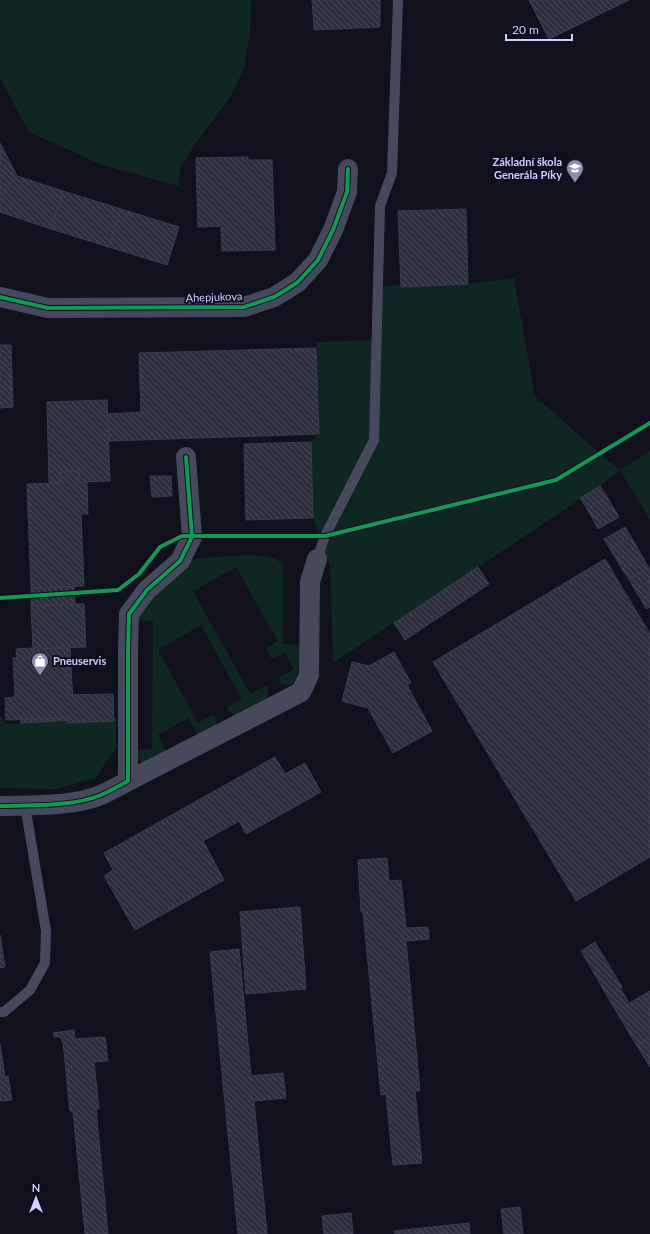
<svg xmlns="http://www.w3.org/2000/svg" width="650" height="1234" viewBox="0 0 650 1234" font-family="Lato,sans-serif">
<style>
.green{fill:#0f2723}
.building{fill:url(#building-back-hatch);stroke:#3a3c50}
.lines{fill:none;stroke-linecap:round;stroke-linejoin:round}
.service{stroke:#46495d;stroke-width:10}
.minor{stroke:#46495d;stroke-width:20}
.cycleway-casing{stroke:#0c0d20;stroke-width:6}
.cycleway{stroke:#139951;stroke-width:4}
.labels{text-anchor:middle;stroke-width:4;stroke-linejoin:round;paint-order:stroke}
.poi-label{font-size:11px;font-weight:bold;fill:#ccd1ff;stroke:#0c0d20;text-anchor:end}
.street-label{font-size:11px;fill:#ccd1ff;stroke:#0c0d20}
</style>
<defs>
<pattern id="building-back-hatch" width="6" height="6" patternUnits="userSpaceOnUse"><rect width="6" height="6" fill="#2e2f3e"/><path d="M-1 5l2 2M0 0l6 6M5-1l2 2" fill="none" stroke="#4b4c5b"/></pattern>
</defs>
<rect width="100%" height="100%" fill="#10111c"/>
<g class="green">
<polygon points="0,0 251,0 250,34 244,68 231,96 196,143 180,168 179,186 102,165 29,132 0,78"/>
<path d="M514 278 535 397C564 420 590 447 620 470L650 451V520L620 470 600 486 333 663 330 566 313 518 311 442 319 434 317 342 376 340 378 286 468 284Z"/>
<path d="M248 555C259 556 276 555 283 565V644L299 645C299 658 300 673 293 684L286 685 281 684 280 677 294 669 285 653 272 659 267 651 268 647 278 641 236 567 193 591 250 694 265 686 268 687V696L265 700 234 715 227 710 229 706 242 699 201 625 158 650 198 723 212 715 216 716 217 719 216 726 199 737 188 718 158 735 168 755 142 763 138 758V750L152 749 153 621 138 620 142 609 190 559Z"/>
<polygon points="0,717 2,717 7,724 116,718 116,748 95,778 57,789 0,788"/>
</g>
<g class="building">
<polygon points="312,0 380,0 380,27 314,30"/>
<polygon points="529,0 629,0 549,39"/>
<polygon points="0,143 17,176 0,197"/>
<polygon points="248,157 248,160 272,160 275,250 222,251 221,226 198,227 196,158"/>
<polygon points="17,176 63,191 51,229 0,212 0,197"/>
<polygon points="63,191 121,209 109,247 51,229"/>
<polygon points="121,209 179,227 167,265 109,247"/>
<polygon points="466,209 468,284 401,287 398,211"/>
<polygon points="0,345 11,345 13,407 0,408"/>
<polygon points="316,348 319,434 109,441 108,414 141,412 139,353"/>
<polygon points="107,400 110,481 79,482 79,471 60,472 60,483 49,483 47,402"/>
<polygon points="311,442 313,518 246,520 244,444"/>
<polygon points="79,471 79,482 87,482 88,514 81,514 84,586 31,588 27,484 60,483 60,472"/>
<polygon points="150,476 171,476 172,496 152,497"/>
<polygon points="600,486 607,497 587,509 580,498"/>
<polygon points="607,497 613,507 593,519 587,509"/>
<polygon points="613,507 619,517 598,529 593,519"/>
<polygon points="625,527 631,537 610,549 604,539"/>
<polygon points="631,537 637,547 616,559 610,549"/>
<polygon points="637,547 642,556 622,569 616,559"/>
<polygon points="642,556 649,568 629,579 622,569"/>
<polygon points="605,559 650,634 650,857 576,901 433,662"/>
<polygon points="478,567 489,584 405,640 394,623"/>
<polygon points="649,568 650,581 635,590 629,579"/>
<polygon points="650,581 650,594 641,599 635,590"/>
<polygon points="74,587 75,604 31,606 31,588"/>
<polygon points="650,594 650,607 646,609 641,599"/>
<polygon points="75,604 84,604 86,647 33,649 31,606"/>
<polygon points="33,648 70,648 74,720 21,723 16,649"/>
<polygon points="66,648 67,695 113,694 114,721 68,723 68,718 6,720 5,698 15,697 13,658 33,657 33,649"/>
<polygon points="394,652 411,683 407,685 432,731 393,753 368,708 342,701 352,662 369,666"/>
<polygon points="275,757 285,774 305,763 321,792 246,834 239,821 203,841 224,880 135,930 104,876 113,870 104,853"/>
<polygon points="387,858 389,881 401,880 406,928 428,927 429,939 406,941 420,1091 415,1091 422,1163 393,1165 386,1094 381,1095 363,912 361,912 358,860"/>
<polygon points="300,907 306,989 246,994 240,912"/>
<polygon points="0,935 5,967 0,968"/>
<polygon points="595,942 622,987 620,988 629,1003 616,1011 581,951"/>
<polygon points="239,949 251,1076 283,1073 286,1098 254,1101 267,1234 238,1234 210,952"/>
<polygon points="650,991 650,1038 637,1046 616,1011"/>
<polygon points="74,1030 75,1039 105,1037 108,1061 94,1062 99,1109 96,1109 108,1234 85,1234 73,1111 70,1111 63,1041 62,1041 61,1037 54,1037 53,1033"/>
<polygon points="650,1038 650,1067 637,1046"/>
<polygon points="0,1044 5,1077 8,1076 12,1100 0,1101"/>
<polygon points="520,1207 523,1234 504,1234 501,1209"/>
<polygon points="351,1213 353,1234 324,1234 322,1216"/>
<polygon points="469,1223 470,1234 395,1234 394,1231"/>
</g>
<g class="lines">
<g class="service">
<polyline points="317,559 325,536 374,440 380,206 392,173 398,0"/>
<polyline points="0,1012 4,1012 30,990 45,963 46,931 25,805"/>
</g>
<g class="minor">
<polyline points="0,297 48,308 244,307 274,297 284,291 298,282 318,260 333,230 347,192 348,169"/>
<polyline points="128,781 301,692 309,675 310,582 317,559"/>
<path d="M0 806C31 805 72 807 101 795 110 791 119 786 128 781V651L129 614 147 590 180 561 192 537 186 457"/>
</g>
<g class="cycleway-casing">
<g id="cycleway">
<polyline points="0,297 48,308 244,307 274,297 284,291 298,282 318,260 333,230 347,192 348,169"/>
<polyline points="0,598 118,590 139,574 160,547 182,536 325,536 556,480 650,423"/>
<path d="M0 806C31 805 72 807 101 795 110 791 119 786 128 781V651L129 614 147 590 180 561 192 537 186 457"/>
</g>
</g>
<use href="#cycleway" class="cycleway"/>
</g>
<defs>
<g id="school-pin" transform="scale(0.9)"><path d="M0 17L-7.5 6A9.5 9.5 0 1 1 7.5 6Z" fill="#8a8eb0" stroke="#0c0d20"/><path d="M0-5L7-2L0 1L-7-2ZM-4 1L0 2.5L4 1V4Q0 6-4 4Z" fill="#fff"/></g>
<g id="shop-pin" transform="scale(0.9)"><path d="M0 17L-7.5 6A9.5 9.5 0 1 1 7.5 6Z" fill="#8a8eb0" stroke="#0c0d20"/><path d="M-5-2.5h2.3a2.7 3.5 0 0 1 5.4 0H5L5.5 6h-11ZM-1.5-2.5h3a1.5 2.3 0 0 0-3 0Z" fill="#fff"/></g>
</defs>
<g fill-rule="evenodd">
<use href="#school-pin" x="575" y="168"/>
<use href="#shop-pin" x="40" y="661"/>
</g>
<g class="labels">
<g class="poi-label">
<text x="562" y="166">Základní škola<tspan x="562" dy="13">Generála Píky</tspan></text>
<text x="53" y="665" text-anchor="start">Pneuservis</text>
</g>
<g class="street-label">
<text transform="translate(214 297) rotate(-2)" y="4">Ahepjukova</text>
</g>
</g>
<g transform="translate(36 1198)" stroke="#0c0d20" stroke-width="3" paint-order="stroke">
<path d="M0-3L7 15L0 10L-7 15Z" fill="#ccd1ff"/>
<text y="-6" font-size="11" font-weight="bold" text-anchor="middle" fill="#ccd1ff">N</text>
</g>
<path d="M506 34v6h66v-6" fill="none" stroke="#ccd1ff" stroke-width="2"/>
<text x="512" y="34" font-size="12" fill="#ccd1ff" stroke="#0c0d20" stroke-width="3" paint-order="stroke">20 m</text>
</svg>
